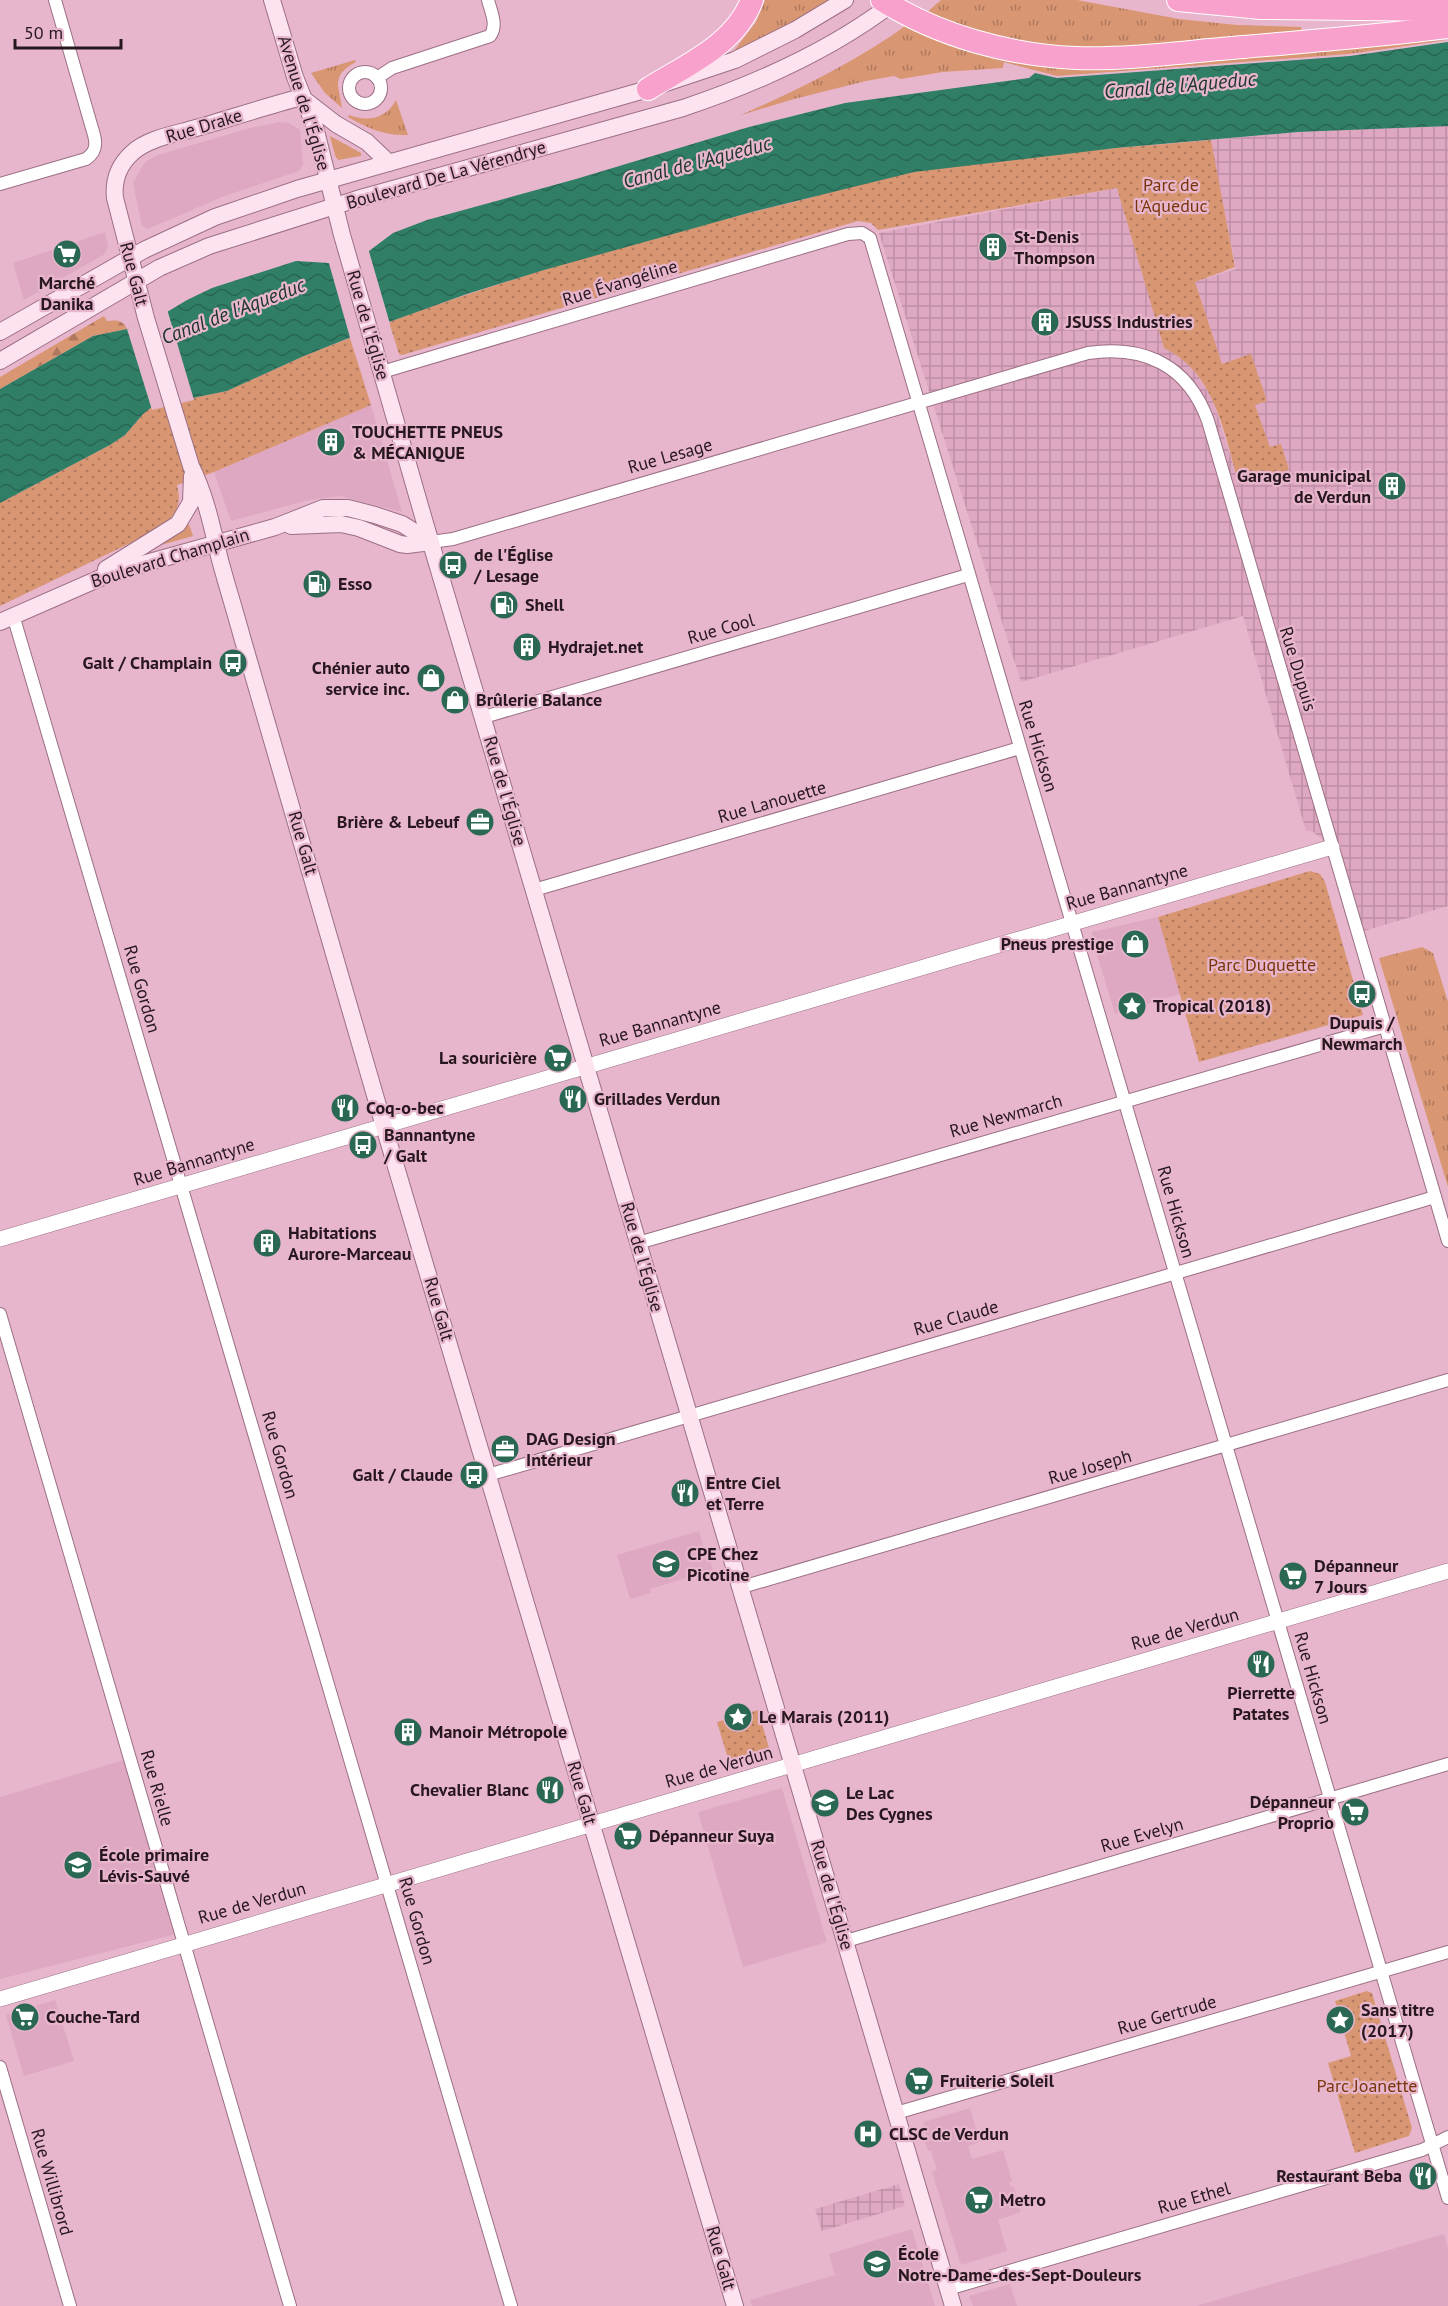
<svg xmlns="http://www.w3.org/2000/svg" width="1448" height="2306" viewBox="0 0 1448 2306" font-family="'PT Sans',sans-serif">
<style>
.built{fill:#dea7c2}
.industrial{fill:url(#industrial-grid)}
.grass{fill:url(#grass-tufts)}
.forest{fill:url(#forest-firs)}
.park{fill:url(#park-dots)}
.water{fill:url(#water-waves)}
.pier{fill:#e7b6cd}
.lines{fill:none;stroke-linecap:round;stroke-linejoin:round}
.minor-casing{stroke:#9b6f84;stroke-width:14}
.tertiary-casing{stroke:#9b6f84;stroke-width:16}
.secondary-casing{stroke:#9b6f84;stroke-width:18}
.motorway-casing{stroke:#fff;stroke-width:24}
.minor{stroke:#fff;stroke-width:12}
.tertiary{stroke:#fff;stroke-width:15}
.secondary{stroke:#fde3f0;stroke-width:16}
.motorway{stroke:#f9a1cd;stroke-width:22}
.labels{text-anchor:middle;stroke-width:4.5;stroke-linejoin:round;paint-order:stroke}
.street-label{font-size:18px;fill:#28171f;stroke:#e7b6cd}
.park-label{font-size:18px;fill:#78360a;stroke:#e7b6cd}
.poi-label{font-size:18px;font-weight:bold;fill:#28171f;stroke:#e7b6cd;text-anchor:start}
.water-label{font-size:20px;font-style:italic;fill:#1c352c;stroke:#e7b6cd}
</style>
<defs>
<pattern id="industrial-grid" width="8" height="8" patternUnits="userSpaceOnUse" patternTransform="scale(1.5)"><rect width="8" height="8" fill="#dea7c2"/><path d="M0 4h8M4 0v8" fill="none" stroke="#be8fa6"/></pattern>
<pattern id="grass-tufts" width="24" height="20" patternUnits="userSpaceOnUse" patternTransform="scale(1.5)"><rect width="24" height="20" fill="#d99673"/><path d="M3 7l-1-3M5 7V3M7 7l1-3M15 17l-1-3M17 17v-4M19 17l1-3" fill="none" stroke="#b0795e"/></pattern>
<pattern id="forest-firs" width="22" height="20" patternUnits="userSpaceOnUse" patternTransform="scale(1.5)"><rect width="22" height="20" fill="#d99673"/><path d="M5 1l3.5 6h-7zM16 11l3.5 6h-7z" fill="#b0795e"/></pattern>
<pattern id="park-dots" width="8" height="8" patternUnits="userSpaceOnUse" patternTransform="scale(1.5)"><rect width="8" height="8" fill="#d99673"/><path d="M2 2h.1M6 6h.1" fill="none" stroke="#b0795e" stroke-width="1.8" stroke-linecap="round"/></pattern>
<pattern id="water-waves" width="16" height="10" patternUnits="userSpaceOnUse" patternTransform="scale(1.5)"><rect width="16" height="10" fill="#2f7e65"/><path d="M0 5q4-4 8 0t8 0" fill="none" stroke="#286653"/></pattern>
</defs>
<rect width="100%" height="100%" fill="#e7b6cd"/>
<g class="built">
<polygon points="280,122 289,123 300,130 303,165 299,171 222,197 148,229 142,226 133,183 145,162 158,155 250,128"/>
<polygon points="105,232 108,246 105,254 24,300 13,263"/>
<polygon points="371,405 402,512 340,496 309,500 231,521 214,472"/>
<polygon points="1158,917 1180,994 1115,1014 1094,945 1092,932"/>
<polygon points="699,1531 706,1557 709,1557 713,1570 650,1589 651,1593 630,1599 617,1555"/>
<polygon points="124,1760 176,1934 0,1979 0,1797"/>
<polygon points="782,1788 827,1942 743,1967 698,1812"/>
<polygon points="55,2000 74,2061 24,2076 6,2015"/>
<polygon points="970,2108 980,2142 968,2146 972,2159 1003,2150 1012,2181 1009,2183 1011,2187 1014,2187 1021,2212 998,2220 1007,2251 961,2265 932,2172 937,2170 931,2151 928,2151 925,2142 928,2141 923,2122"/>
<polygon points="912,2229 935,2306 752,2306 750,2300 835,2275 829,2254"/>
<polygon points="1444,2234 1448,2248 1448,2306 1196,2306"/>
<polygon points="1010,2284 1017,2306 973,2306 969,2296"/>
</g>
<g class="industrial">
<polygon points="1448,126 1448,906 1364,931 1332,847 1312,831 1306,831 1243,616 1021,682 879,233 1117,188 1164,347 1183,359 1194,370 1213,400 1239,484 1289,470 1270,448 1255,405 1267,401 1251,355 1222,365 1195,282 1236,269 1213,155 1211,140 1298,132"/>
<polygon points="899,2184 905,2206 822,2231 815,2209"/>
</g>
<g class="grass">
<polygon points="765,0 829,0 787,25 733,52 756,22"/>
<polygon points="941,0 1077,0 1179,19 1237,25 1301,27 1302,34 1121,49 1073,49 989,36 925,14"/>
<path d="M908 24 974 48 1372 44 1448 40 1349 54 1057 76 1004 62 1003 68 943 72 901 79 894 76 866 81 794 99 741 115C799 89 856 62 908 24Z"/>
<path d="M355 60 356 62C329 76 340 88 342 108L325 93 311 73Z"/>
<path d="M396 100 408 135C385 136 367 128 348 117L349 115C368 122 386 119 396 100Z"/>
<polygon points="330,136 361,153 361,156 338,160 335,155"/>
<polygon points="189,524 193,536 154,547 182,530"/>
<polygon points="1422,947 1433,953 1448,1002 1448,1187 1379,958"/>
</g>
<path class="forest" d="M104 316 107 321C116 320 123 320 127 329L93 336 0 389V377Z"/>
<g class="park">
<path d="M1211 140 1235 267 1195 282 1222 364 1251 354 1267 401 1255 405 1270 447 1281 444 1289 470 1239 484C1224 434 1216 373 1164 348L1117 188 878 230 871 223 858 221 402 355 399 354 389 322C521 274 654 235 790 203 836 191 884 176 931 169 1024 155 1118 148 1211 140Z"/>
<path d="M350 338 371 405 214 472 177 485C184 512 170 521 149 534L0 606V503L110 445 125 435 143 414 153 406 227 391 304 356Z"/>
<polygon points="1310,871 1320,874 1325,882 1363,1015 1199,1062 1158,917"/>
<polygon points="758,1710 770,1751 729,1762 717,1722"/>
<polygon points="1367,1991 1372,1993 1412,2128 1409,2136 1355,2153 1328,2063 1351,2056 1335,2001"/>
</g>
<polygon class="water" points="1448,42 1448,126 1298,132 1116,148 914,172 752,212 544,270 467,294 389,322 304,356 227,391 153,406 143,414 125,435 110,445 0,503 0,389 93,336 127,329 167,312 187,300 212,288 296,261 329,263 369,251 393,233 427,220 576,179 749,127 845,103 1029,78 1035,73 1057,78 1350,56"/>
<g class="pier">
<polygon points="368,248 390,324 351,341 328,260"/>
<polygon points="167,309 194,400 152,410 127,329"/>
</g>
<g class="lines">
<g class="minor-casing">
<g id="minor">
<circle cx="365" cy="88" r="16"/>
<path d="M377 78 392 68 490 36C498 25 491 12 488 0"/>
<path d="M0 184 86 159C95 153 97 146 94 135L55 0"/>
<polyline points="382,372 848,234 862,233 870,238 1448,2198"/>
<path d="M431 542 453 539 1088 353C1144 345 1188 365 1208 421L1448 1241"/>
<polyline points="13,615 511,2306"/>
<polyline points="484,717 968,575"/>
<polyline points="534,890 1020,748"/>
<polyline points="638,1243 1385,1026"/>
<polyline points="0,1314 290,2306"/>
<polyline points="488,1475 1435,1197"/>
<polyline points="742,1587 1448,1380"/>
<polyline points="846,1941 1448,1764"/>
<polyline points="0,2067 70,2306"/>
<polyline points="896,2113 1448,1952"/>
<polyline points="948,2289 1422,2150 1448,2137"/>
</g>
</g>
<g class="tertiary-casing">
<g id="tertiary">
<polyline points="0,1239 1332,847"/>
<polyline points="0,1999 1448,1571"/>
</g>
</g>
<g class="secondary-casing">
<g id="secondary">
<polyline points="272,0 295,77 315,127 342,235 425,523 953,2306"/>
<path d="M302 97C267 106 231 118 196 128 176 134 148 138 132 153 119 165 113 180 115 198L146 318 191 466C206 496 212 527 220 560 227 586 235 611 242 637L388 1140 735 2306"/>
<polyline points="305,100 336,124 367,142 389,163"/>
<polyline points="0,332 144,250 215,217 297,189 648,89 735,60 795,30 845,0"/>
<path d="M0 361 159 268 209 246 357 199 683 108C758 83 834 49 897 0"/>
<polyline points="291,526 341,524 359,528 400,544 407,545 431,542"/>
<polyline points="106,569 178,524 191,502 192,476"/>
<polyline points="0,622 114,572 275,527 323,508 348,508 375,515 402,524 431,542"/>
</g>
</g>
<g class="motorway-casing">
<g id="motorway">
<path d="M882 0C939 36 1009 55 1076 58 1132 60 1189 51 1244 47 1312 41 1380 36 1448 27"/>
<polyline points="1178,0 1261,8 1448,10"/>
<path d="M648 89C686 65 735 45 752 0"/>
</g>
</g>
<use href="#minor" class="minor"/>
<use href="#tertiary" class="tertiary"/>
<use href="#secondary" class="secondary"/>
<use href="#motorway" class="motorway"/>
</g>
<defs>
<g id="building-disc" transform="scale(1.5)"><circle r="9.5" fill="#2a6853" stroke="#e7b6cd"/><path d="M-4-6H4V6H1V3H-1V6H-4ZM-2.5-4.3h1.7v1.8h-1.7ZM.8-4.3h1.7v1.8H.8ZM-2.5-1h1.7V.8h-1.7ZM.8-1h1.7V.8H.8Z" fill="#fff"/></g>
<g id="supermarket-disc" transform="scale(1.5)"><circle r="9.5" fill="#2a6853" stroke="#e7b6cd"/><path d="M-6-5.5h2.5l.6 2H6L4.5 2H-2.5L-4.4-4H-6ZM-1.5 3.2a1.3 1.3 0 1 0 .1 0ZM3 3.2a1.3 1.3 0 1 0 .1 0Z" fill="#fff"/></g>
<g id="bus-disc" transform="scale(1.5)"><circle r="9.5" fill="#2a6853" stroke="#e7b6cd"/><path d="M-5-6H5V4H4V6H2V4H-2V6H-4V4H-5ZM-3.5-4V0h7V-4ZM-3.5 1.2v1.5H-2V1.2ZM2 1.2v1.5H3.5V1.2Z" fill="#fff"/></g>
<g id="fuel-disc" transform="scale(1.5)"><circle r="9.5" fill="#2a6853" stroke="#e7b6cd"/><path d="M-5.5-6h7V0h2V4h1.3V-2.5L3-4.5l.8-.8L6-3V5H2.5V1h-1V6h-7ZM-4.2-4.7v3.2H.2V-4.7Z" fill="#fff"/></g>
<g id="shop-disc" transform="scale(1.5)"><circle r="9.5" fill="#2a6853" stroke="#e7b6cd"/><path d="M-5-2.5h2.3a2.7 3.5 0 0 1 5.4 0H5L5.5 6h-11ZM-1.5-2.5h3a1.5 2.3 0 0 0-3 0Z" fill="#fff"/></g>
<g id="office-disc" transform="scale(1.5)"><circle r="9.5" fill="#2a6853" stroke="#e7b6cd"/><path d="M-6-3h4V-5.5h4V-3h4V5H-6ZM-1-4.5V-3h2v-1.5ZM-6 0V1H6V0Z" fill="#fff"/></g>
<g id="sight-disc" transform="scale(1.5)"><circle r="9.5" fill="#2a6853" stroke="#e7b6cd"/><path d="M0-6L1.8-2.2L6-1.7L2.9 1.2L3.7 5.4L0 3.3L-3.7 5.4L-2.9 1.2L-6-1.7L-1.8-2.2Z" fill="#fff"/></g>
<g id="restaurant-disc" transform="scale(1.5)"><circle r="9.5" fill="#2a6853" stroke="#e7b6cd"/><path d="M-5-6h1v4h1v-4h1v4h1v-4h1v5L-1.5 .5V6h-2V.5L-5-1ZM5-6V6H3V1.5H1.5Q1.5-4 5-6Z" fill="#fff"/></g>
<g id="school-disc" transform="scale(1.5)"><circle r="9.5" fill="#2a6853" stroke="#e7b6cd"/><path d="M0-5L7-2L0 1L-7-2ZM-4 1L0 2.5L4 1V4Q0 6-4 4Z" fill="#fff"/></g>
<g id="hospital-disc" transform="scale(1.5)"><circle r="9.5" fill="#2a6853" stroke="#e7b6cd"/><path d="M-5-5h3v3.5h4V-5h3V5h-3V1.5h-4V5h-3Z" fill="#fff"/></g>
</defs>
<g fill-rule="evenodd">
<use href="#building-disc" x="993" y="247"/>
<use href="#supermarket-disc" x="67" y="254"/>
<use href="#building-disc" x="1045" y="322"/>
<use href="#building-disc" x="331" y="442"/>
<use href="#building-disc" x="1392" y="486"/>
<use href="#bus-disc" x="453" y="565"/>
<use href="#fuel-disc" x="317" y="584"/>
<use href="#fuel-disc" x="504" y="605"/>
<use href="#building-disc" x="527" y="647"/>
<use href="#bus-disc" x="233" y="663"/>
<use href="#shop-disc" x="431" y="678"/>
<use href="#shop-disc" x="455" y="700"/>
<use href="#office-disc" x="480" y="822"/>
<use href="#shop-disc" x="1135" y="944"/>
<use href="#bus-disc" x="1362" y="994"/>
<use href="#sight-disc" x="1132" y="1006"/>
<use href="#supermarket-disc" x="558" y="1058"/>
<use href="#restaurant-disc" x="573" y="1099"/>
<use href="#restaurant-disc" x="345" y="1108"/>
<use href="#bus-disc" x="363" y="1145"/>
<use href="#building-disc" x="267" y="1243"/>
<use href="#office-disc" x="505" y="1449"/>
<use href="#bus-disc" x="474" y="1475"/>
<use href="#restaurant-disc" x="685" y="1493"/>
<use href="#school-disc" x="666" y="1564"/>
<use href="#supermarket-disc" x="1293" y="1576"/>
<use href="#restaurant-disc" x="1261" y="1664"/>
<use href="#sight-disc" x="738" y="1717"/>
<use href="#building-disc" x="408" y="1732"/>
<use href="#restaurant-disc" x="550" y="1790"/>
<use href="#school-disc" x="825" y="1803"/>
<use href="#supermarket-disc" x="1355" y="1812"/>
<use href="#supermarket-disc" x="628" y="1836"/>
<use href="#school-disc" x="78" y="1865"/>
<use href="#supermarket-disc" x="25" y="2017"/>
<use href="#sight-disc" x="1340" y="2020"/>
<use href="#supermarket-disc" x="919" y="2081"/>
<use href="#hospital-disc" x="868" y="2134"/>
<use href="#restaurant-disc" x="1423" y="2176"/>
<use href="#supermarket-disc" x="979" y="2200"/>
<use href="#school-disc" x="877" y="2264"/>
</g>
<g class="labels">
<g class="street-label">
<text transform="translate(304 103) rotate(73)" y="6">Avenue de l'Église</text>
<text transform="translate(204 126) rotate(-17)" y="6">Rue Drake</text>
<text transform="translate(446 175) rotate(-16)" y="6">Boulevard De La Vérendrye</text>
<text transform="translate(134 274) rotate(75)" y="6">Rue Galt</text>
<text transform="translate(620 283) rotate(-17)" y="6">Rue Évangéline</text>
<text transform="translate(368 325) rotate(74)" y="6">Rue de l'Église</text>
<text transform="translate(670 456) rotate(-16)" y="6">Rue Lesage</text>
<text transform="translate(170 558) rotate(-17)" y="6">Boulevard Champlain</text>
<text transform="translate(721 629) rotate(-16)" y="6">Rue Cool</text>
<text transform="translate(1298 669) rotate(73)" y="6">Rue Dupuis</text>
<text transform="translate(1038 746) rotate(73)" y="6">Rue Hickson</text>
<text transform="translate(505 791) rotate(74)" y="6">Rue de l'Église</text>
<text transform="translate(772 802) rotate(-16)" y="6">Rue Lanouette</text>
<text transform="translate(303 843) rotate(74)" y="6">Rue Galt</text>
<text transform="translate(1127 887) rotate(-16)" y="6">Rue Bannantyne</text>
<text transform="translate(142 989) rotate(74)" y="6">Rue Gordon</text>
<text transform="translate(660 1024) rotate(-16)" y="6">Rue Bannantyne</text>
<text transform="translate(1006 1116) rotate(-16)" y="6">Rue Newmarch</text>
<text transform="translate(194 1162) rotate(-17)" y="6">Rue Bannantyne</text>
<text transform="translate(1176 1212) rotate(74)" y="6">Rue Hickson</text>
<text transform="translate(642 1257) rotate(74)" y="6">Rue de l'Église</text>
<text transform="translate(439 1309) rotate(74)" y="6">Rue Galt</text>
<text transform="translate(956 1318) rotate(-16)" y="6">Rue Claude</text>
<text transform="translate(280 1455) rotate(74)" y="6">Rue Gordon</text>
<text transform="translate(1090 1467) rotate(-16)" y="6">Rue Joseph</text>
<text transform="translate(1185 1629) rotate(-16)" y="6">Rue de Verdun</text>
<text transform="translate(1313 1678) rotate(74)" y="6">Rue Hickson</text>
<text transform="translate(719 1767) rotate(-16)" y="6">Rue de Verdun</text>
<text transform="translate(157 1788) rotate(74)" y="6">Rue Rielle</text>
<text transform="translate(582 1793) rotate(74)" y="6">Rue Galt</text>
<text transform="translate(1142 1835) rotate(-16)" y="6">Rue Evelyn</text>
<text transform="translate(832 1895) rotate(74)" y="6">Rue de l'Église</text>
<text transform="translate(252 1903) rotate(-16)" y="6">Rue de Verdun</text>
<text transform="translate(417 1921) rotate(74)" y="6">Rue Gordon</text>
<text transform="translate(1167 2015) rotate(-16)" y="6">Rue Gertrude</text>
<text transform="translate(52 2182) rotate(74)" y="6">Rue Willibrord</text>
<text transform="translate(1194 2198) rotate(-16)" y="6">Rue Ethel</text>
<text transform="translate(721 2258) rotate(74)" y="6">Rue Galt</text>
</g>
<g class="park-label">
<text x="1171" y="191">Parc de<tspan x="1171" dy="21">l'Aqueduc</tspan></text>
<text x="1262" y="971">Parc Duquette</text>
<text x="1367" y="2092">Parc Joanette</text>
</g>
<g class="poi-label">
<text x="1014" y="243">St-Denis<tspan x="1014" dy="21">Thompson</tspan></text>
<text x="67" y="289" text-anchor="middle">Marché<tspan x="67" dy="21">Danika</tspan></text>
<text x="1066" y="328">JSUSS Industries</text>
<text x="352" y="438">TOUCHETTE PNEUS<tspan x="352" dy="21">&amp; MÉCANIQUE</tspan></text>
<text x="1371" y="482" text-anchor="end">Garage municipal<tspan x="1371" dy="21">de Verdun</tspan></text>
<text x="474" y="561">de l'Église<tspan x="474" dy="21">/ Lesage</tspan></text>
<text x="338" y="590">Esso</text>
<text x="525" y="611">Shell</text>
<text x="548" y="653">Hydrajet.net</text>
<text x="212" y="669" text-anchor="end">Galt / Champlain</text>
<text x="410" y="674" text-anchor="end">Chénier auto<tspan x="410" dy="21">service inc.</tspan></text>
<text x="476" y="706">Brûlerie Balance</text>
<text x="459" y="828" text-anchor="end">Brière &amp; Lebeuf</text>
<text x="1114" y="950" text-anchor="end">Pneus prestige</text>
<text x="1153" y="1012">Tropical (2018)</text>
<text x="1362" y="1029" text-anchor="middle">Dupuis /<tspan x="1362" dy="21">Newmarch</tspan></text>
<text x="537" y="1064" text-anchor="end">La souricière</text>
<text x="594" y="1105">Grillades Verdun</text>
<text x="366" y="1114">Coq-o-bec</text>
<text x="384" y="1141">Bannantyne<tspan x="384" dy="21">/ Galt</tspan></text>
<text x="288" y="1239">Habitations<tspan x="288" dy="21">Aurore-Marceau</tspan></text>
<text x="526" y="1445">DAG Design<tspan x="526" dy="21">Intérieur</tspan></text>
<text x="453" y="1481" text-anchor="end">Galt / Claude</text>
<text x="706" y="1489">Entre Ciel<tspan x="706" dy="21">et Terre</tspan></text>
<text x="687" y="1560">CPE Chez<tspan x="687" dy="21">Picotine</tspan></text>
<text x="1314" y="1572">Dépanneur<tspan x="1314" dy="21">7 Jours</tspan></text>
<text x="1261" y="1699" text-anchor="middle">Pierrette<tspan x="1261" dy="21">Patates</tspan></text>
<text x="759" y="1723">Le Marais (2011)</text>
<text x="429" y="1738">Manoir Métropole</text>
<text x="529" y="1796" text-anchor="end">Chevalier Blanc</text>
<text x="846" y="1799">Le Lac<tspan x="846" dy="21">Des Cygnes</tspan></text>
<text x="1334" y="1808" text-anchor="end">Dépanneur<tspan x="1334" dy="21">Proprio</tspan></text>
<text x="649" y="1842">Dépanneur Suya</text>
<text x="99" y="1861">École primaire<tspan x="99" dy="21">Lévis-Sauvé</tspan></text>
<text x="1361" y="2016">Sans titre<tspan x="1361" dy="21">(2017)</tspan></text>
<text x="46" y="2023">Couche-Tard</text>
<text x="940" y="2087">Fruiterie Soleil</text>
<text x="889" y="2140">CLSC de Verdun</text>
<text x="1402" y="2182" text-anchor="end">Restaurant Beba</text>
<text x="1000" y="2206">Metro</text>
<text x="898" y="2260">École<tspan x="898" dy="21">Notre-Dame-des-Sept-Douleurs</tspan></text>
</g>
<g class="water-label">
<text transform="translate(1180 85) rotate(-5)" y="7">Canal de l'Aqueduc</text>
<text transform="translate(697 162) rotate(-15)" y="7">Canal de l'Aqueduc</text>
<text transform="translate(233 311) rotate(-21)" y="7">Canal de l'Aqueduc</text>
</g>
</g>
<path d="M15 39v9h106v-9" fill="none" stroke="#28171f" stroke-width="3"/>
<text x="24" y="39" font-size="18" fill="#28171f" stroke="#e7b6cd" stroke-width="4.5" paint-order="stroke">50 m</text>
</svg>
